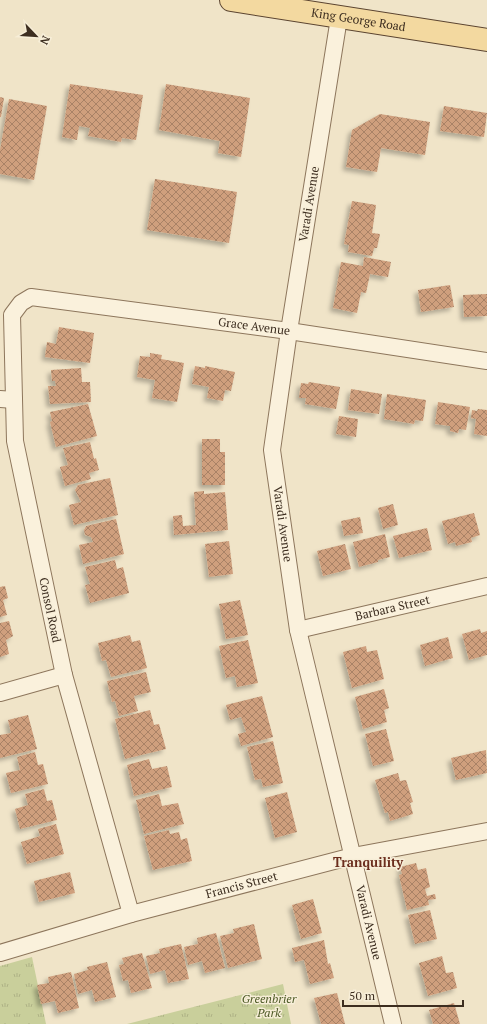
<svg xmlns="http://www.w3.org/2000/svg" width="487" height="1024" viewBox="0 0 487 1024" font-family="'PT Serif',serif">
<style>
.park{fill:url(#park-tufts)}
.building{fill:url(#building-cross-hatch);filter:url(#shadow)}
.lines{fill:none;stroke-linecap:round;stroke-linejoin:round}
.minor-casing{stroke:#8d765c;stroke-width:18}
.primary-casing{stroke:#5b4430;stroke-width:24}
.minor{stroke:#faf1dc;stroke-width:16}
.primary{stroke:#f3d9a0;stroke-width:22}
.labels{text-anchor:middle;stroke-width:3;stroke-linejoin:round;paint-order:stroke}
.street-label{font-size:12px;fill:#3d2e20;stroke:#f7eed8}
.park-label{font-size:12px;font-style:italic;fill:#4d5a26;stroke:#f7eed8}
.neighbourhood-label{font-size:13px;font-weight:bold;fill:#6b2e1e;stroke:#f7eed8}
</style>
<defs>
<pattern id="park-tufts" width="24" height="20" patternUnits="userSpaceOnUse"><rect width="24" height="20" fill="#c9cf9b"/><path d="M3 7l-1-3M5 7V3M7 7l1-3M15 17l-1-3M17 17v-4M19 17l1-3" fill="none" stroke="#aeb285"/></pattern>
<pattern id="building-cross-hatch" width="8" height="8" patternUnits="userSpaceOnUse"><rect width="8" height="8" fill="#cf9f7d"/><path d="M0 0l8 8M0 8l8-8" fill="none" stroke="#a98266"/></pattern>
<filter id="shadow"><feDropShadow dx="-3.5" dy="3.5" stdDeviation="2" flood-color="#0004"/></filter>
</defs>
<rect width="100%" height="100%" fill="#f0e4c8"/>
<g class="park">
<polygon points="32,957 46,1024 0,1024 0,966"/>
<polygon points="283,984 291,1024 127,1024"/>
</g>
<g class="building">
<polygon points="70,84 143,95 136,140 122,138 121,142 88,136 90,128 79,126 77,140 62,137"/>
<polygon points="166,84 250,98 241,157 218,153 220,141 159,130"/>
<polygon points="0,97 4,98 1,117 0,117"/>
<polygon points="9,99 47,106 34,180 0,174 0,150"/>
<polygon points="444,106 487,113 484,137 440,131"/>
<polygon points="380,114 430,122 425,155 381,148 377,172 346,167 352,130"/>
<polygon points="155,179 237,192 229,243 147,230"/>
<polygon points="352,201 376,205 372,233 380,234 377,248 374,248 372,256 348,252 349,245 344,244"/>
<polygon points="364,257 391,262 388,277 370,274 366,293 361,292 357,313 333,308 341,262 363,266"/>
<polygon points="450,285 454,307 421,312 418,290"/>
<polygon points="487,294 487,316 464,317 463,295"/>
<polygon points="59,327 94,333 90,363 45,357 47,342 56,344"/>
<polygon points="150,353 162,355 161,359 184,363 177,402 152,398 155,380 137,377 140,356 150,357"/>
<polygon points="195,366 205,368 205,366 235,372 231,391 225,390 223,401 207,398 209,387 192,384"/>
<polygon points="81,368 82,382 90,382 91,402 50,404 48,386 56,386 55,381 52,381 51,370"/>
<polygon points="309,382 340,387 336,409 305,404 306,398 299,398 301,383 308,384"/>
<polygon points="351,389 382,394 379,414 348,410"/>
<polygon points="387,394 426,400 423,421 415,420 414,424 384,419"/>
<polygon points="438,402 470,407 466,430 459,429 458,433 450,431 450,426 435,424"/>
<polygon points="88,404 97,436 56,447 50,422 52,421 50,412"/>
<polygon points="478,409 487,410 487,436 474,434 476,419 471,418 472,410 477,411"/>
<polygon points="339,416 358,419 356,437 336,434"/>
<polygon points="202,439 220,439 220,452 225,452 225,485 202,485"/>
<polygon points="90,442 94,459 96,458 99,470 89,473 91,479 65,486 60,467 68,465 63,448"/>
<polygon points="110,478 118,515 74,525 69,505 81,502 75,490 78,485"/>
<polygon points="204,491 204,494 225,492 228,530 174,535 173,516 182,515 183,526 196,525 194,492"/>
<polygon points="393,504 398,525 383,529 378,508"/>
<polygon points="474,513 480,535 471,538 472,542 456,546 455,542 448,544 442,521"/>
<polygon points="360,517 363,533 344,536 341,521"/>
<polygon points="116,519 124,554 83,564 79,545 93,542 91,537 85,535 84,530 86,526"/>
<polygon points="427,528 432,550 399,558 393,536"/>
<polygon points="385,534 390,557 378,560 378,562 359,567 353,542"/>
<polygon points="229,541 233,574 209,577 205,544"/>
<polygon points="345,544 351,569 323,576 317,551"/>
<polygon points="115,560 117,569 123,567 129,593 90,603 85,585 90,584 85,567"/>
<polygon points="5,586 8,598 3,600 7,615 0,617 0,587"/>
<polygon points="240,600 248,635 226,639 219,604"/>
<polygon points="9,621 13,636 6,640 9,654 0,657 0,623"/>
<polygon points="480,629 481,633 487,631 487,655 469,660 462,634"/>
<polygon points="130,635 132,642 140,640 147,668 111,677 106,660 102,661 98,643"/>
<polygon points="448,637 453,658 425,666 420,645"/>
<polygon points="248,640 258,683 237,687 235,676 226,678 219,646"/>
<polygon points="366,646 367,652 377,650 384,679 352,688 343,652"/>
<polygon points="146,672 151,692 134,696 138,711 119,716 115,701 112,702 107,681"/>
<polygon points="384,689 389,708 384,710 387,722 363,729 355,697"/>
<polygon points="262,696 273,737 241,746 238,734 246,732 241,717 230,720 226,705"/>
<polygon points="150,710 154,725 159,724 166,749 125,759 115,719"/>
<polygon points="28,715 37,749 0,758 0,735 11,733 8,720"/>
<polygon points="386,729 394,761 373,766 365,734"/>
<polygon points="273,741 283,783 263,787 261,779 255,780 247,747"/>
<polygon points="486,750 487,773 456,780 451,758"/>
<polygon points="35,752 38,765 43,764 48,784 11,793 6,773 20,770 17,757"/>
<polygon points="149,759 152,769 167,766 172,787 134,796 127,765"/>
<polygon points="398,773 400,781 406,780 413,802 410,803 413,814 390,821 388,812 385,813 375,780"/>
<polygon points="44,789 47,801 52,800 57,820 20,829 15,809 28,805 25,794"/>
<polygon points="287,792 297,832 275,838 265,798"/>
<polygon points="159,794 162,806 178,803 184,824 144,834 136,800"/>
<polygon points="56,824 64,854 27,864 21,842 40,836 38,829"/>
<polygon points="169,830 170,834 179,832 181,840 187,838 192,861 153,870 144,836"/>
<polygon points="416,863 418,870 426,868 430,887 425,889 427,896 435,894 436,899 428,900 429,905 407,910 399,875 402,874 400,867"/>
<polygon points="70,872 75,893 39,902 34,881"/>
<polygon points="313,899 322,933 301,939 292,905"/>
<polygon points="430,910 437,939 415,944 408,915"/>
<polygon points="254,924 262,959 228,968 220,936 234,933 233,929"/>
<polygon points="216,933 225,968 205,973 202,961 188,965 184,947 198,944 197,938"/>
<polygon points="324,940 328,964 330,963 334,978 310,984 304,960 295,962 292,948"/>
<polygon points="181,944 189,979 168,983 165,970 150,974 146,956 160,953 159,949"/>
<polygon points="142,953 152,988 131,993 128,980 123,981 119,965 124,964 122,958"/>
<polygon points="442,956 446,973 453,972 457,988 428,996 419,963"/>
<polygon points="107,962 116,997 95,1002 92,990 78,994 74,974 88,970 87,967"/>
<polygon points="71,972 79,1008 58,1013 55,1001 41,1004 37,985 49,983 48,977"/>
<polygon points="337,993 345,1024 321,1024 314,998"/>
<polygon points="454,1003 460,1024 433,1024 429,1010"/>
</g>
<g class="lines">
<g class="minor-casing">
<g id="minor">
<path id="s1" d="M339 18 289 331 272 450 298 630 393 1024"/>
<polyline points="0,399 14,400"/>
<path id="s2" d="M298 630 487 586"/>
<polyline points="0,693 64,675"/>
<path id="s3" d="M131 914 64 675 15 441 12 315 21 303 31 297 289 331 487 361"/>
<path id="s4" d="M0 953 131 914 353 856 487 831"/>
</g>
</g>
<g class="primary-casing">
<g id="primary">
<path id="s5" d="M231 0 487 40"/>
</g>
</g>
<use href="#minor" class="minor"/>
<use href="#primary" class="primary"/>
</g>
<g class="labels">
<g class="street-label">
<text dy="4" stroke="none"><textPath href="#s5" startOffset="129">King George Road</textPath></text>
<text transform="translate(309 204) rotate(-81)" y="4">Varadi Avenue</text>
<text dy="4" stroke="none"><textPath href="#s3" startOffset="865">Grace Avenue</textPath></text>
<text dy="4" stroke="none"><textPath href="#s1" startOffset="512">Varadi Avenue</textPath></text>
<text dy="4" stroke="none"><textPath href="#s2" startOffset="97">Barbara Street</textPath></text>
<text transform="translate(50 610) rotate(78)" y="4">Consol Road</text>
<text dy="4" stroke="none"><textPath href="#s4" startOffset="251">Francis Street</textPath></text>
<text dy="4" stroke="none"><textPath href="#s1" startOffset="920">Varadi Avenue</textPath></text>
</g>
<g class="park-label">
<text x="269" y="1003">Greenbrier<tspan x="269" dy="14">Park</tspan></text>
</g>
<g class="neighbourhood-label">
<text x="368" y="867">Tranquility</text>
</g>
</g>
<g transform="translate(36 36) rotate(115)" stroke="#f7eed8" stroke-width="3" paint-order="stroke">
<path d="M0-3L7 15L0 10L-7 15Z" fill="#3d2e20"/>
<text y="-6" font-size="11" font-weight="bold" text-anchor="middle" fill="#3d2e20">N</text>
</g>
<path d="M343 1000v6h120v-6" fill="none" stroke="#3d2e20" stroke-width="2"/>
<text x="349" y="1000" font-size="12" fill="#3d2e20" stroke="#f7eed8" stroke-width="3" paint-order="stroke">50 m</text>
</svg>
